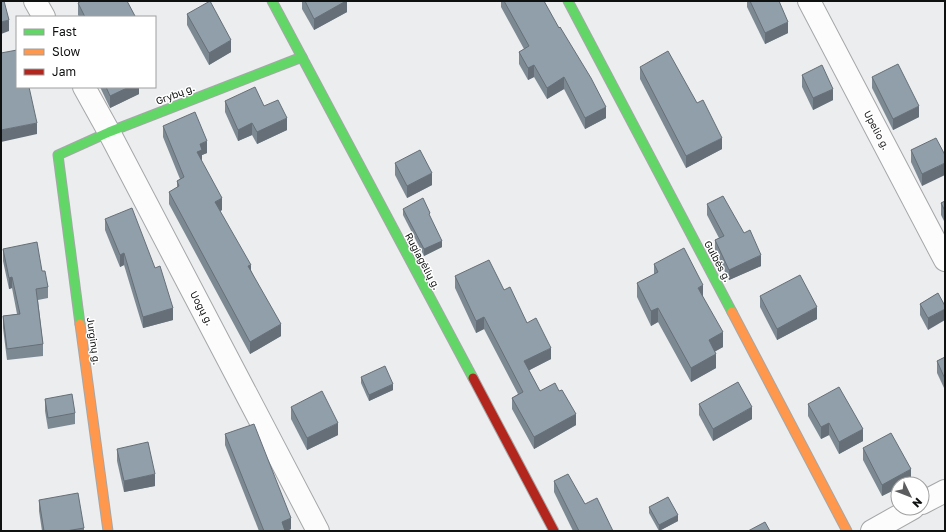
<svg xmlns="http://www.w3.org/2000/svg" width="946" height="532" viewBox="0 0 946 532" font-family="'Golos Text',sans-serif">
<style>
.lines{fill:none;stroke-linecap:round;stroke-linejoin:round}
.street-casing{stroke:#a5a7a8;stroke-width:24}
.fast-casing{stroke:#a5a7a8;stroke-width:11}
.slow-casing{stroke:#a5a7a8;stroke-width:11}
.jam-casing{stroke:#a5a7a8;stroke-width:11}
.street{stroke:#fcfcfd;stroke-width:22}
.fast{stroke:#63d668;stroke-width:9}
.slow{stroke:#ff974d;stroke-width:9}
.jam{stroke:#b3261e;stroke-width:9}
.wall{fill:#7d8992}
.shaded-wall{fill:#666f77}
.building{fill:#919faa;stroke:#666f77}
.labels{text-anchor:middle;stroke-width:3;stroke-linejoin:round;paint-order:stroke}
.street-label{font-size:10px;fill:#0f1010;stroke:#fff}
</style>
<rect width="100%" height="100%" fill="#ebedef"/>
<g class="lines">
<g class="street-casing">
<g id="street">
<polyline points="35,1 44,17"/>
<polyline points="809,1 945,260"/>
<polyline points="84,87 109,132 318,531"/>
<polyline points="922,503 945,491"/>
<polyline points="872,531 913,508"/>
</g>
</g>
<g class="fast-casing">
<g id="fast">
<polyline points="272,1 473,378"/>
<polyline points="568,1 732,312"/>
<polyline points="80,324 58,155 109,132 302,57"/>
</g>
</g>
<g class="slow-casing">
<g id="slow">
<polyline points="732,312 847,531"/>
<polyline points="80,324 108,531"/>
</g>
</g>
<g class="jam-casing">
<polyline id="jam" points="473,378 554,531"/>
</g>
<use href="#street" class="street"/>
<use href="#fast" class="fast"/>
<use href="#slow" class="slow"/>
<use href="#jam" class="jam"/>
</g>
<g class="wall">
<polygon points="302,1 347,1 347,12 314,30 302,9"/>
<polygon points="501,1 544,1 606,118 585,129 564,89 547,99 534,77 528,80 519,64 519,52 524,49 501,7"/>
<polygon points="747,1 779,1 788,33 765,44 747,7"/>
<polygon points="78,3 135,17 79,17 78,15"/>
<polygon points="187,14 231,52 209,65 187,25"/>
<polygon points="640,67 722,149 686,168 640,79"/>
<polygon points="802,75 833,100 813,110 802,87"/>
<polygon points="872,77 919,117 893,130 872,88"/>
<polygon points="100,87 139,87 139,94 110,108"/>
<polygon points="225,101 264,106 287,130 257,144 252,135 238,141 225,112"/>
<polygon points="163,126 207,153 202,155 202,162 222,210 220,211 251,270 281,336 250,354 169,204 169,192 177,188 177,181 180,179 163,137"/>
<polygon points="911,150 945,155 922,186 911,162"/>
<polygon points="395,163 432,185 407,198 395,175"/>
<polygon points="945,201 945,223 941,215 941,203"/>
<polygon points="707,204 761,266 729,280 715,251 715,240 719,238 707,215"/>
<polygon points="403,209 430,218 442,247 424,256 403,215"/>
<polygon points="105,219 155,268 173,320 143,328 124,265 120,267 105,230"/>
<polygon points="3,249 42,271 48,287 48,298 38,300 43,344 43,356 7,360 3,328 3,316 17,314 12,288 9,289 3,261"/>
<polygon points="654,264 703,297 723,347 715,351 716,368 691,382 658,322 651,326 637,297 637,283 654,275"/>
<polygon points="455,276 504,290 527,323 551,359 529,370 540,391 576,425 534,449 512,409 512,398 518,394 484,329 476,333 455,288"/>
<polygon points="938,293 928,330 920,315 920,304"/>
<polygon points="760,296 817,319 777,340 760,307"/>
<polygon points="945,357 945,390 937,373 937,361"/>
<polygon points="361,377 393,390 369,401 361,383"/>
<polygon points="45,399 75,413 75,424 48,429 45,411"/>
<polygon points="699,404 752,419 713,441 699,415"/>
<polygon points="808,404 863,441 839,454 829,435 821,439 808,416"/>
<polygon points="291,407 338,435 307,450 291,419"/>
<polygon points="225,434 291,529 287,531 259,531 225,445"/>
<polygon points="863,448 911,481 898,484 898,488 882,496 863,460"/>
<polygon points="117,449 155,486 124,492 117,461"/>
<polygon points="554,481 585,504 613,531 573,531 554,492"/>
<polygon points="39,500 84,528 84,531 42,531 39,511"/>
<polygon points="649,507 678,521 659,531 649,513"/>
</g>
<g class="shaded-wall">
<polygon points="346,1 347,1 347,12 314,30 314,19"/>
<polygon points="9,20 9,31 1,34 1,22"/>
<polygon points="788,22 788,33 765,44 765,33"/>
<polygon points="231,40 231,52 209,65 209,53"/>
<polygon points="534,65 534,77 528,80 528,68"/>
<polygon points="564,77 564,89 547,99 547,88"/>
<polygon points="129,87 139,87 139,94 110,108 110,96"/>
<polygon points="833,89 833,100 813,110 813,98"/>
<polygon points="919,106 919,117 893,130 893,119"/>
<polygon points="606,107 606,118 585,129 585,118"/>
<polygon points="287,118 287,130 257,144 257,132"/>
<polygon points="37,123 37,134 1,142 1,130"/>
<polygon points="252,123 252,135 238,141 238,130"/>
<polygon points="722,138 722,149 686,168 686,156"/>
<polygon points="207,141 207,153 202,155 202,162 197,152 200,144"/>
<polygon points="945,163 945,175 922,186 922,174"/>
<polygon points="432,173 432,185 407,198 407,186"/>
<polygon points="222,198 222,210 215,214 215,202"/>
<polygon points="442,241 442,247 424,256 424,249"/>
<polygon points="124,253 124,265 120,267 120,255"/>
<polygon points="761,255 761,266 729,280 729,270"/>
<polygon points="251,265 251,276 248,266"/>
<polygon points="12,277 12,288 9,289 9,278"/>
<polygon points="703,285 703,299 698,288"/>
<polygon points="817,307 817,319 777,340 777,329"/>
<polygon points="173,308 173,320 143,328 143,317"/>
<polygon points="658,308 658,322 651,326 651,311"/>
<polygon points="945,309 945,320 928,330 928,318"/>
<polygon points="484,317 484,329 476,333 476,321"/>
<polygon points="281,324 281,336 250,354 250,342"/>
<polygon points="723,332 723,347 709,355 709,340"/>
<polygon points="551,348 551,359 524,373 524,361"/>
<polygon points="716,354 716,368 691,382 691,368"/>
<polygon points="393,384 393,390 369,401 369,395"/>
<polygon points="752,407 752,419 713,441 713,429"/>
<polygon points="576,414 576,425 534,449 534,437"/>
<polygon points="338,423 338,435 307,450 307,438"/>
<polygon points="829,423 829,435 821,439 821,427"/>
<polygon points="863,429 863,441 839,454 839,442"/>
<polygon points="911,469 911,481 905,484 898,484 898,488 882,496 882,485"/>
<polygon points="155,474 155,486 124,492 124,481"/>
<polygon points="678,515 678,521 659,531 659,525"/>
<polygon points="291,518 291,529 287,531 282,531 282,522"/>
</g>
<g class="building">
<polygon points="1,1 4,1 9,20 1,22"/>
<polygon points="81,1 127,1 135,16 134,17 85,17 78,3"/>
<polygon points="210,1 231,40 209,53 187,14"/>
<polygon points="305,1 346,1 314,19"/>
<polygon points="504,1 544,1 559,28 560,27 591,78 606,107 585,118 564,77 547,88 534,65 528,68 519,52 529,46"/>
<polygon points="750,1 779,1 788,22 765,33"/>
<polygon points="17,50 17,87 29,87 37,123 1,130 1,53"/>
<polygon points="668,51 697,103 703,100 722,138 686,156 640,67"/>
<polygon points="898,64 919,106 893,119 872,77"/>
<polygon points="822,65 833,89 813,98 802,75"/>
<polygon points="106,87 129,87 110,96"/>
<polygon points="255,87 264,106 278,100 287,118 257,132 252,123 238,130 225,101"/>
<polygon points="195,112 207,141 200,144 202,150 197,152 222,198 215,202 251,265 248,266 281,324 250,342 169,192 179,186 177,181 184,177 163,126"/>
<polygon points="936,138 945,155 945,163 922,174 911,150"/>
<polygon points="420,150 432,173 407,186 395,163"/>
<polygon points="723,196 744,233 750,230 761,255 729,270 715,240 724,236 707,204"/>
<polygon points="423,198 430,213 429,214 442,241 424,249 403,209"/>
<polygon points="945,201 945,211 941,203"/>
<polygon points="132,208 155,268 160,266 173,308 143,317 124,253 120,255 105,219"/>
<polygon points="37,242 42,271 45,271 48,287 36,289 43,344 7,349 3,316 20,314 12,277 9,278 3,249"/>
<polygon points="684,248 703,285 698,288 723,332 709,340 716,354 691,368 658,308 651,311 637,283 658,272 654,264"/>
<polygon points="489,260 504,290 510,287 527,323 536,318 551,348 524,361 540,391 555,383 559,391 562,390 576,414 534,437 512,398 523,392 484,317 476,321 455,276"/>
<polygon points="800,275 817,307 777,329 760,296"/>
<polygon points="938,293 945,306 945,309 928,318 920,304"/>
<polygon points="945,357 945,379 937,361"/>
<polygon points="385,366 393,384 369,395 361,377"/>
<polygon points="738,382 752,407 713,429 699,404"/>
<polygon points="839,387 863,429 839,442 829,423 821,427 808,404"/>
<polygon points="322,391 338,423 307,438 291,407"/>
<polygon points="72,394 75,413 48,418 45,399"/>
<polygon points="254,424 291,518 282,522 285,531 264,531 225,434"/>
<polygon points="891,433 911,469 882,485 863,448"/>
<polygon points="148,442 155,474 124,481 117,449"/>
<polygon points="568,474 585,504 597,498 613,531 579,531 554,481"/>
<polygon points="78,493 84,528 66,531 44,531 39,500"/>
<polygon points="668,497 678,515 659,525 649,507"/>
<polygon points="765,522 770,531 748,531"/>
</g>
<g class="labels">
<g class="street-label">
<text transform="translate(175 94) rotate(-21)" y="4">Grybų g.</text>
<text transform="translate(877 130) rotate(62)" y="4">Upelio g.</text>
<text transform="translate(423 261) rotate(62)" y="4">Rugiagėlių g.</text>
<text transform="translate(718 261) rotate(62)" y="4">Gulbės g.</text>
<text transform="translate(202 308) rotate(62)" y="4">Uogų g.</text>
<text transform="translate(94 341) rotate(82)" y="4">Jurginų g.</text>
</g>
</g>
<rect width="946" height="532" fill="none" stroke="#0f1010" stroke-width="4"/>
<rect x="16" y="16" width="140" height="72" fill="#ffffff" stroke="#9f9f9f"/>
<rect x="24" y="29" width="20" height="6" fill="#63d668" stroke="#9f9f9f"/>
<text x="52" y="36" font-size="12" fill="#0f1010">Fast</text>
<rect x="24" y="49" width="20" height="6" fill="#ff974d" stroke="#9f9f9f"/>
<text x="52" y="56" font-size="12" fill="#0f1010">Slow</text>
<rect x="24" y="69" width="20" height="6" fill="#b3261e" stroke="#9f9f9f"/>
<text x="52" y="76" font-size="12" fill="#0f1010">Jam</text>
<g transform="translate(910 496) rotate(133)"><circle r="19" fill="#ffffff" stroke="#9f9f9f"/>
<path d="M0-3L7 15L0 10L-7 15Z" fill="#5c5d5e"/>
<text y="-6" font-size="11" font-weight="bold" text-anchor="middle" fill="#0f1010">N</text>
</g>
</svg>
